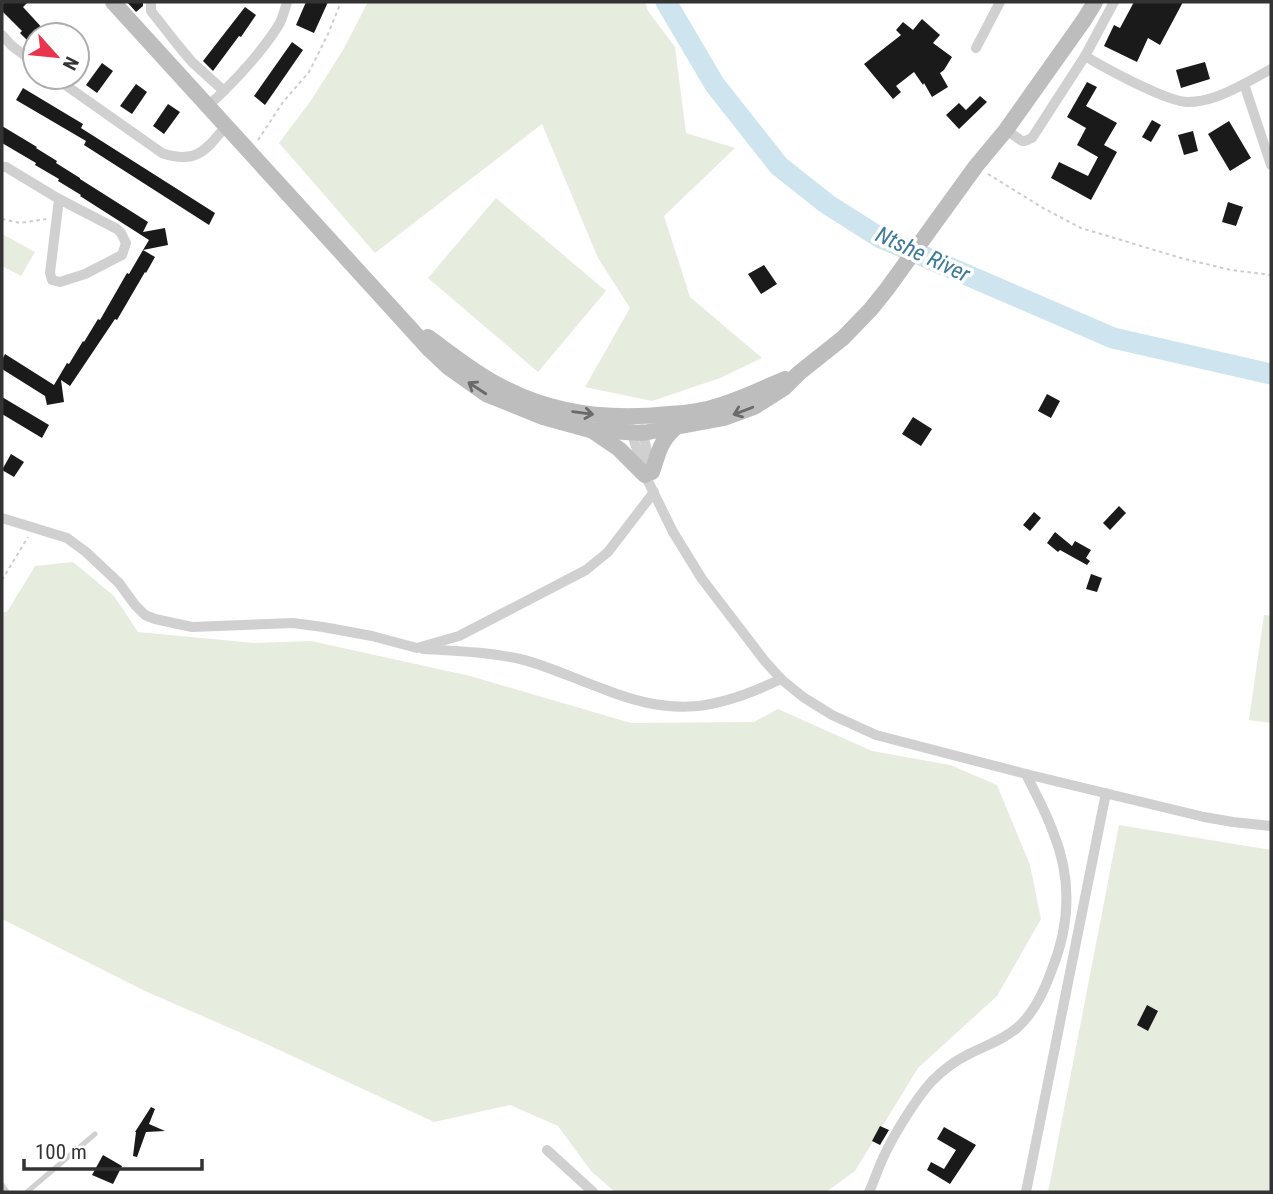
<svg xmlns="http://www.w3.org/2000/svg" width="1273" height="1194" viewBox="0 0 1273 1194" font-family="'Roboto Condensed',sans-serif">
<style>
.green{fill:#e6ecde}
.lines{fill:none;stroke-linecap:round;stroke-linejoin:round}
.river{stroke:#cee4ef;stroke-width:21}
.building{fill:#1a1a1a}
.path{stroke:#cdcdcd;stroke-width:2;stroke-dasharray:3.5 3.5;stroke-linecap:butt}
.lane{stroke:#d0d0d0;stroke-width:5}
.street{stroke:#d0d0d0;stroke-width:10}
.secondary{stroke:#bdbdbd;stroke-width:16}
.oneway{stroke:#6a6a6a}
.labels{text-anchor:middle;stroke-width:7;stroke-linejoin:round;paint-order:stroke}
.water-label{font-size:23px;font-style:italic;fill:#3d7a99;stroke:#fff}
</style>
<rect width="100%" height="100%" fill="#fff"/>
<g class="green">
<polygon points="368,2 645,2 648,11 675,47 686,133 735,148 664,216 690,297 762,358 720,378 652,401 585,387 630,308 598,258 542,124 375,253 279,143 310,102 343,50"/>
<polygon points="496,198 606,291 538,372 428,278"/>
<polygon points="2,234 35,252 21,276 2,266"/>
<polygon points="73,562 114,596 138,632 254,643 311,641 470,676 631,723 754,722 778,709 872,751 950,765 997,785 1030,865 1041,919 997,996 918,1068 855,1171 826,1192 615,1192 591,1171 558,1126 510,1105 434,1122 262,1042 145,991 2,919 2,612 7,612 35,566"/>
<polygon points="1264,615 1271,616 1271,723 1249,720"/>
<polygon points="1119,825 1271,850 1271,1192 1048,1192"/>
</g>
<g class="lines">
<polyline class="river" points="666,2 715,85 779,166 827,204 879,237 1113,338 1271,374"/>
</g>
<g class="building">
<polygon points="5,2 28,2 23,7 45,31 41,35 35,35 35,48 20,33 22,31 2,11 2,5"/>
<polygon points="127,2 143,2 143,6 136,12"/>
<polygon points="306,2 328,2 314,33 296,25"/>
<polygon points="1134,2 1183,2 1160,45 1148,38 1137,62 1104,46 1114,25 1120,28"/>
<polygon points="245,7 256,15 241,37 239,36 213,71 203,61"/>
<polygon points="922,19 940,35 933,43 952,57 944,70 940,73 948,87 932,97 924,83 923,85 914,72 896,86 901,92 893,99 864,64 901,35 896,30 903,22 913,30"/>
<polygon points="292,42 303,50 265,105 254,96"/>
<polygon points="1205,62 1210,79 1181,88 1176,70"/>
<polygon points="102,63 113,71 97,93 86,85"/>
<polygon points="1087,82 1097,87 1086,106 1117,123 1104,145 1117,152 1091,200 1051,178 1059,162 1088,176 1098,157 1077,145 1086,128 1067,117"/>
<polygon points="136,84 147,92 132,114 120,106"/>
<polygon points="23,88 83,124 81,128 215,213 209,225 84,145 86,141 16,100"/>
<polygon points="980,96 987,102 959,129 946,115 959,103 966,110"/>
<polygon points="168,104 180,112 164,134 153,126"/>
<polygon points="1152,120 1161,125 1151,142 1142,137"/>
<polygon points="1229,121 1251,158 1230,171 1208,134"/>
<polygon points="2,126 37,147 36,148 57,161 56,163 80,178 80,179 148,222 143,232 165,228 168,245 143,250 149,240 80,196 81,195 58,181 59,179 35,165 36,163 2,143"/>
<polygon points="1193,131 1198,151 1184,155 1178,135"/>
<polygon points="1228,202 1243,207 1236,226 1222,222"/>
<polygon points="143,250 155,257 146,273 145,272 117,320 115,319 70,386 61,380 64,402 47,405 45,396 2,369 2,360 5,354 54,385 67,363 69,364 83,341 84,342 98,319 100,320 127,273 129,274"/>
<polygon points="764,265 777,284 761,294 748,274"/>
<polygon points="1047,394 1060,401 1051,418 1038,411"/>
<polygon points="2,397 49,425 42,438 2,414"/>
<polygon points="913,417 932,429 921,446 902,434"/>
<polygon points="11,454 24,462 14,477 2,470"/>
<polygon points="1119,506 1126,513 1110,530 1103,523"/>
<polygon points="1034,512 1041,518 1030,531 1023,525"/>
<polygon points="1055,532 1072,546 1075,541 1091,550 1086,558 1090,561 1087,565 1060,550 1058,552 1047,543"/>
<polygon points="1091,574 1102,578 1097,592 1086,589"/>
<polygon points="1147,1005 1158,1011 1148,1031 1137,1025"/>
<polygon points="151,1107 155,1109 149,1124 165,1131 146,1132 137,1157 133,1156 136,1132 135,1132"/>
<polygon points="880,1126 889,1130 880,1145 872,1141"/>
<polygon points="944,1127 976,1145 950,1184 927,1170 931,1162 944,1169 956,1150 937,1139"/>
<polygon points="103,1155 122,1166 113,1184 92,1175"/>
</g>
<g class="lines">
<g class="path">
<polyline points="258,140 283,102 309,72 328,34 341,2"/>
<polyline points="988,174 1043,208 1081,228 1181,258 1231,270 1271,275"/>
<polyline points="2,219 20,223 46,219"/>
<polyline points="2,580 28,537"/>
</g>
<g class="lane">
<polyline points="2,1185 7,1192"/>
<polyline points="27,1192 95,1134"/>
</g>
<g class="street">
<polyline points="151,2 151,11 177,44 192,62 224,91"/>
<polyline points="2,35 12,46 35,63"/>
<polyline points="976,48 1000,2"/>
<polyline points="1085,56 1114,2"/>
<path d="M54 77 162 153C196 165 206 150 226 126"/>
<path d="M208 106C233 83 262 52 280 23 283 16 285 9 287 2"/>
<path d="M1006 130 1022 141H1025L1032 138 1085 56C1105 68 1167 102 1188 102 1209 102 1226 93 1244 84"/>
<polyline points="1271,165 1244,84 1271,69"/>
<polyline points="2,167 6,167 59,199 117,229 121,233 126,243 122,255 85,274 60,282 52,280 50,273 59,199"/>
<polyline points="630,428 645,475 673,532 702,579 764,660 781,679 803,697 832,715 876,735 1026,774 1204,817 1233,822 1271,826"/>
<polyline points="642,429 651,468"/>
<polyline points="2,518 67,538 86,552 119,583 135,605 145,615 155,619 192,627 293,623 323,627 372,636 417,648 459,636 586,570 608,552 654,492"/>
<path d="M423 649C455 651 489 652 520 659 549 666 577 680 606 690 674 717 716 710 781 679"/>
<polyline points="547,1150 593,1192"/>
<path d="M869 1192C874 1181 878 1169 883 1158 894 1134 915 1100 932 1081 941 1072 955 1061 967 1055 984 1046 1004 1040 1018 1027 1034 1013 1044 991 1051 972 1070 926 1072 878 1053 832 1046 812 1035 793 1026 774"/>
<polyline points="1026,1192 1106,793"/>
</g>
<g class="secondary">
<polyline points="113,2 430,350 448,367 486,394 543,417 590,430 643,433 724,418 754,407 784,388 799,373 843,338 871,309 887,289 976,166 1006,130 1084,20 1095,2"/>
<path d="M428 337C454 356 479 376 508 390 558 415 614 420 669 414 687 413 704 411 721 405 743 398 764 388 785 379"/>
<polyline points="594,432 619,449 645,475"/>
<path d="M652 472C659 452 659 443 675 428"/>
</g>
</g>
<defs><path id="oneway-shaft" d="M-6 0H5M1.5-3L5.5 0L1.5 3" fill="none" stroke-width="1.6" stroke-linecap="round" stroke-linejoin="round" transform="scale(1.75)"/></defs>
<g class="oneway">
<use href="#oneway-shaft" transform="translate(477 388) rotate(-147)"/>
<use href="#oneway-shaft" transform="translate(743 411) rotate(159)"/>
<use href="#oneway-shaft" transform="translate(583 413) rotate(8)"/>
</g>
<g class="labels">
<g class="water-label">
<text transform="translate(923 254) rotate(25)" y="8">Ntshe River</text>
</g>
</g>
<rect width="1273" height="1194" fill="none" stroke="#333333" stroke-width="7"/>
<g transform="translate(56 56) rotate(117)"><circle r="33" fill="#ffffff" stroke="#adadad" stroke-width="2"/>
<path d="M0-5L12 26L0 18L-12 26Z" fill="#ea344d"/>
<text y="-10" font-size="19" font-weight="bold" text-anchor="middle" fill="#333333">N</text>
</g>
<path d="M24 1159v10h178v-10" fill="none" stroke="#333333" stroke-width="3.5"/>
<text x="35" y="1159" font-size="21" fill="#333333" stroke="#ffffff" stroke-width="5" paint-order="stroke">100 m</text>
</svg>
